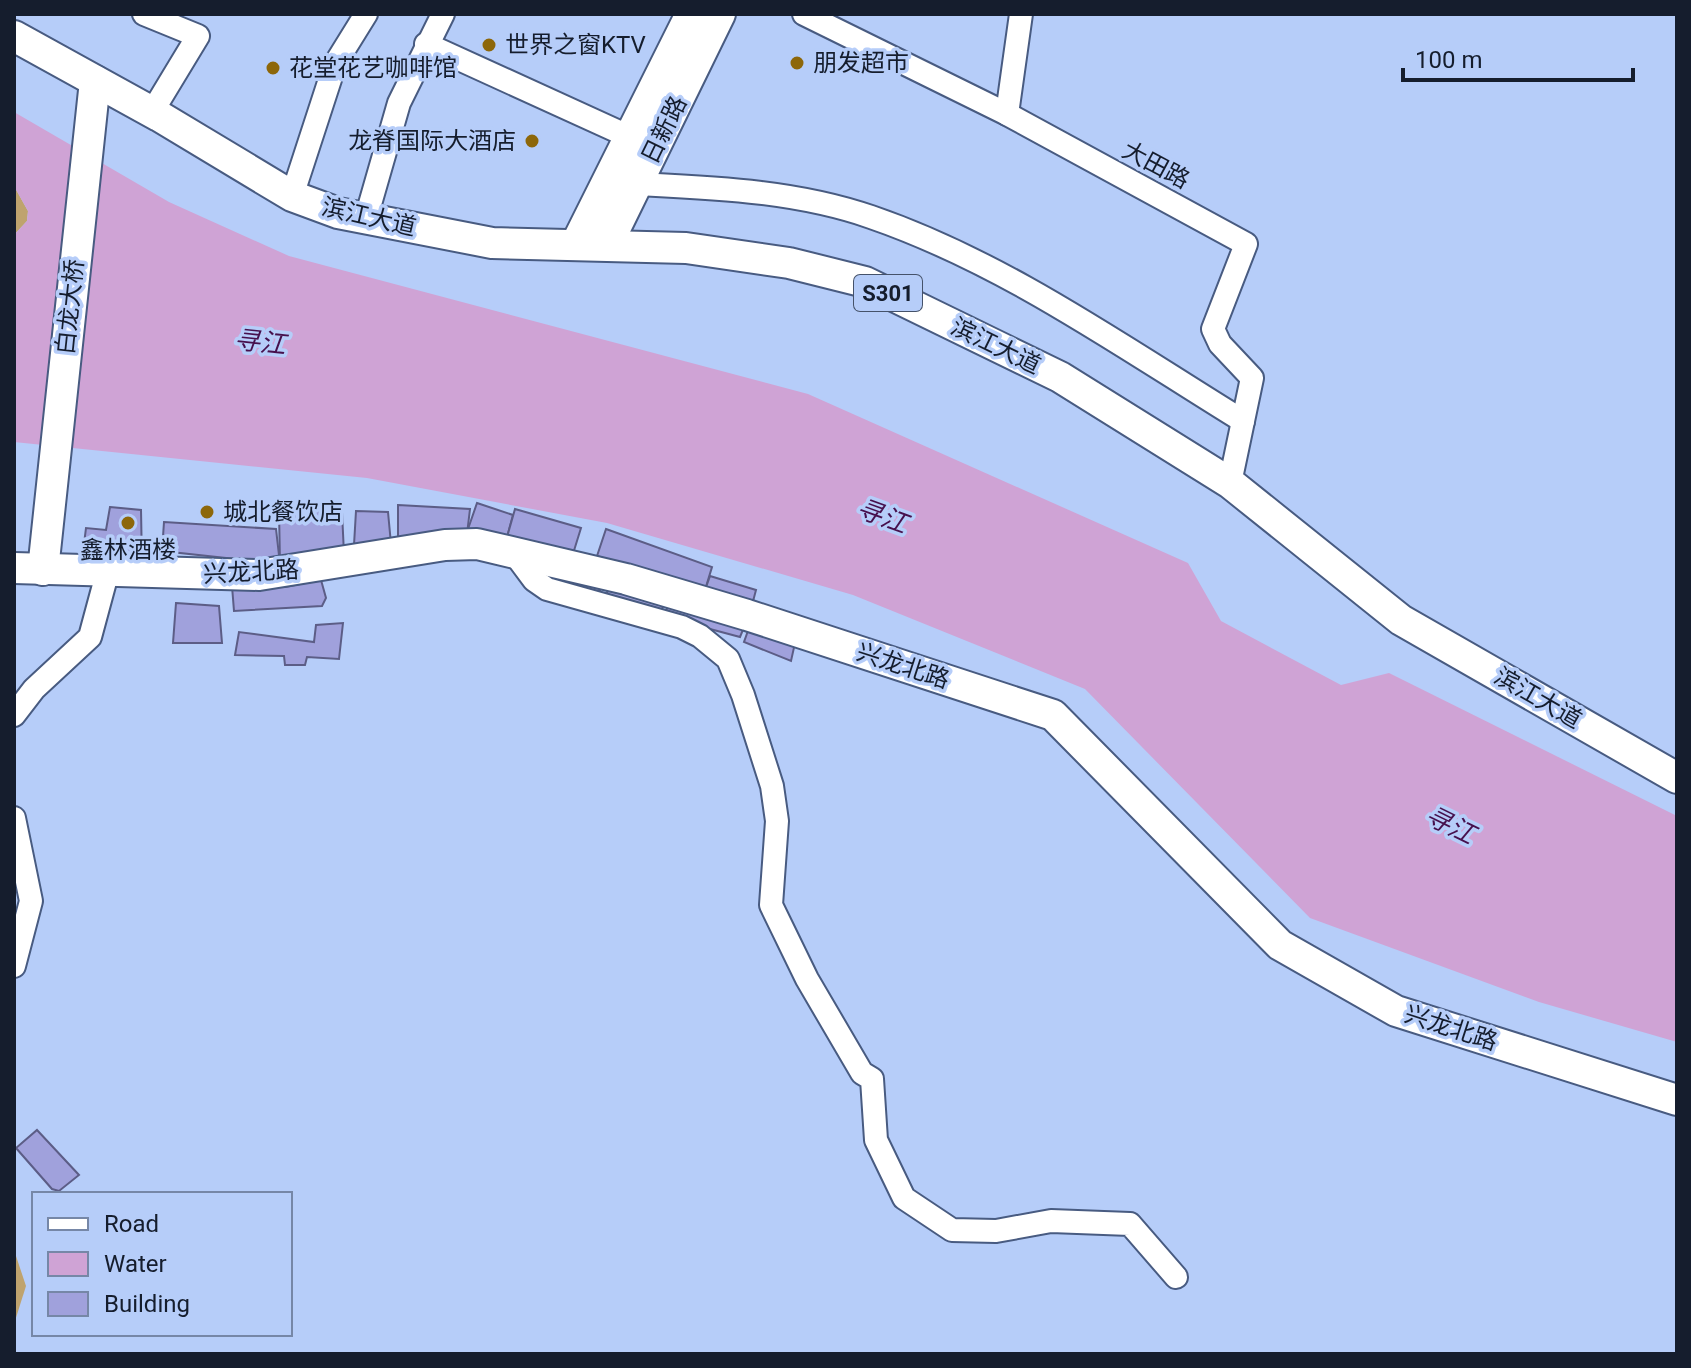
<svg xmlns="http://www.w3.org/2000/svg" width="1691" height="1368" viewBox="0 0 1691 1368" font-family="Roboto,'Noto Sans SC',sans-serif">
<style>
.green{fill:#bfa36e}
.water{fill:#cfa3d5}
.building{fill:#a0a1dc;stroke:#5c5d86;stroke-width:2}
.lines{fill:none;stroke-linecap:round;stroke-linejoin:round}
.minor-casing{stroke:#485b81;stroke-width:26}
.major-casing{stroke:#485b81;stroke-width:34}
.minor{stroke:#fff;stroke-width:22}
.major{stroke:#fff;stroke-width:30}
.poi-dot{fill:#8d670a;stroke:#b6cdf9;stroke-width:3}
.labels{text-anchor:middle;stroke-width:7;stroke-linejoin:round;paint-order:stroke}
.shield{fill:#b6cdf9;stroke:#45526a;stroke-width:2}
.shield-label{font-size:22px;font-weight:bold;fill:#151d2d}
.poi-label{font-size:24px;fill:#151d2d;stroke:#b6cdf9;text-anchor:start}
.street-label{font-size:24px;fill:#151d2d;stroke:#b6cdf9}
.water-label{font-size:26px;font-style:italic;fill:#46104d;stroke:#b6cdf9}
</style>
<rect width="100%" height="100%" fill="#b6cdf9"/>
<g class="green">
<polygon points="14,186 28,211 27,221 14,235"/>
<polygon points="14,1250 26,1286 14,1324"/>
</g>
<polygon class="water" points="14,112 169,202 289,256 808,394 1188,563 1221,621 1341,685 1389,673 1677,816 1677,1042 1539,1002 1310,918 1085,689 853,595 607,523 367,478 14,442 14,235 27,221 28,211 14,186"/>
<g class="building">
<polygon points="477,503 513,515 506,541 468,529"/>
<polygon points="398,505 470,509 467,534 398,537"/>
<polygon points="110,507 141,510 142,563 92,561 92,545 84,544 86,528 106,530"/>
<polygon points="515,509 581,528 572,557 507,537"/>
<polygon points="279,510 342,512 344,554 280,564"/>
<polygon points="356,511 388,512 391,544 354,545"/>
<polygon points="164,522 276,529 280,564 162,551"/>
<polygon points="606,529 712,567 705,590 597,556"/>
<polygon points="547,570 602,584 597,599 543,585"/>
<polygon points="710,576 756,590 751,609 704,593"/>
<polygon points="321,580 326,598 322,606 234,611 232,586 285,587"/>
<polygon points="609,586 664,602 660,617 605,600"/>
<polygon points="176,603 219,606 222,643 173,643"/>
<polygon points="668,603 745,625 740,637 665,617"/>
<polygon points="343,623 339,659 307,657 305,665 285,665 284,656 235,655 239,632 314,642 316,625"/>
<polygon points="749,628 795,643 791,661 744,642"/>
<polygon points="37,1130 79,1175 59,1191 52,1189 16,1148"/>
</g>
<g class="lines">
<g class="minor-casing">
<g id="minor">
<polyline points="144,14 198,36 152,112"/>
<polyline points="804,14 1007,114 1246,244 1213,329 1220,344 1252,378 1230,483"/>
<polyline points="426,44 630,137"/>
<polyline points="1007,114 1021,14"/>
<path d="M637 184C716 188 796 191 871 217 1005 263 1124 348 1243 421"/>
<polyline points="292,196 335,64 366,14"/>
<polyline points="366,218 399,103 443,14"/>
<polyline points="514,553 534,580 547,589 682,627 700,636 728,659 743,695 772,786 777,821 771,905 807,979 862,1073 872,1079 876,1140 904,1198 952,1230 996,1231 1051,1221 1130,1224 1176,1277"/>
<polyline points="14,715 34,689 90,637 107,574"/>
<polyline points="14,818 31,901 14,966"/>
</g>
</g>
<g class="major-casing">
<g id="major">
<polyline points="14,36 159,116 292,196 338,213 492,243 686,248 789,263 865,282 1060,377 1230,483 1401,620 1677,778"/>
<polyline points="576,244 691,14"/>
<polyline points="607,245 720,14"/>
<polyline points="14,568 259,575 445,545 477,544 626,579 747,615 1053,715 1280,945 1396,1011 1677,1100"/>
<polyline points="43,570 95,81"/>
</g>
</g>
<use href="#minor" class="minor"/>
<use href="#major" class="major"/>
</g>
<g class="poi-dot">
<circle cx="489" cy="45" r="8"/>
<circle cx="797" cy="63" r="8"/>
<circle cx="273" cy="68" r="8"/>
<circle cx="532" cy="141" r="8"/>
<circle cx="207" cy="512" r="8"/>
<circle cx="128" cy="523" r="8"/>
</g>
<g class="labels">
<rect class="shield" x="854" y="275" width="68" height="36" rx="6"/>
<g class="shield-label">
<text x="888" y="301">S301</text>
</g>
<g class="poi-label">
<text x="505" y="53">世界之窗KTV</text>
<text x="813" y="71">朋发超市</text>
<text x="289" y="76">花堂花艺咖啡馆</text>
<text x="516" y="149" text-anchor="end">龙脊国际大酒店</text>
<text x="223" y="520">城北餐饮店</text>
<text x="128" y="558" text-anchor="middle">鑫林酒楼</text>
</g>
<g class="street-label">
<text transform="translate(664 130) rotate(-64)" y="8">日新路</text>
<text transform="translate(1156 165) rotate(28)" y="8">大田路</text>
<text transform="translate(369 217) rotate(13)" y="8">滨江大道</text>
<text transform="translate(70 307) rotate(-84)" y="8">白龙大桥</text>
<text transform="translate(996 346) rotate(26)" y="8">滨江大道</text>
<text transform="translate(251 572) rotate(-3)" y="8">兴龙北路</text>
<text transform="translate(903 666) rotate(18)" y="8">兴龙北路</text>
<text transform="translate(1538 698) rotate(30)" y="8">滨江大道</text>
<text transform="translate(1451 1028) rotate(18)" y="8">兴龙北路</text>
</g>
<g class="water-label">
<text transform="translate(260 342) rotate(6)" y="9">寻江</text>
<text transform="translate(882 516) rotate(20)" y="9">寻江</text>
<text transform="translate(1450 825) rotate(26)" y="9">寻江</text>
</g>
</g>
<rect width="1691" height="1368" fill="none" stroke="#151d2d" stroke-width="32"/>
<rect x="32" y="1192" width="260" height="144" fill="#b6cdf9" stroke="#7687a7" stroke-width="2"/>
<rect x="48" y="1218" width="40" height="12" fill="#ffffff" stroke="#7687a7" stroke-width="2"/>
<text x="104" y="1232" font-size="24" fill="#151d2d">Road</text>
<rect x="48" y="1252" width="40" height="24" fill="#cfa3d5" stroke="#7687a7" stroke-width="2"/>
<text x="104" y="1272" font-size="24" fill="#151d2d">Water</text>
<rect x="48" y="1292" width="40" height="24" fill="#a0a1dc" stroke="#7687a7" stroke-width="2"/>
<text x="104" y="1312" font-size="24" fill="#151d2d">Building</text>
<path d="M1403 68v12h230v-12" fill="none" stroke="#151d2d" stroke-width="4"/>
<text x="1415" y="68" font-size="24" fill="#151d2d" stroke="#b6cdf9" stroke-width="6" paint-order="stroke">100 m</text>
</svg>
